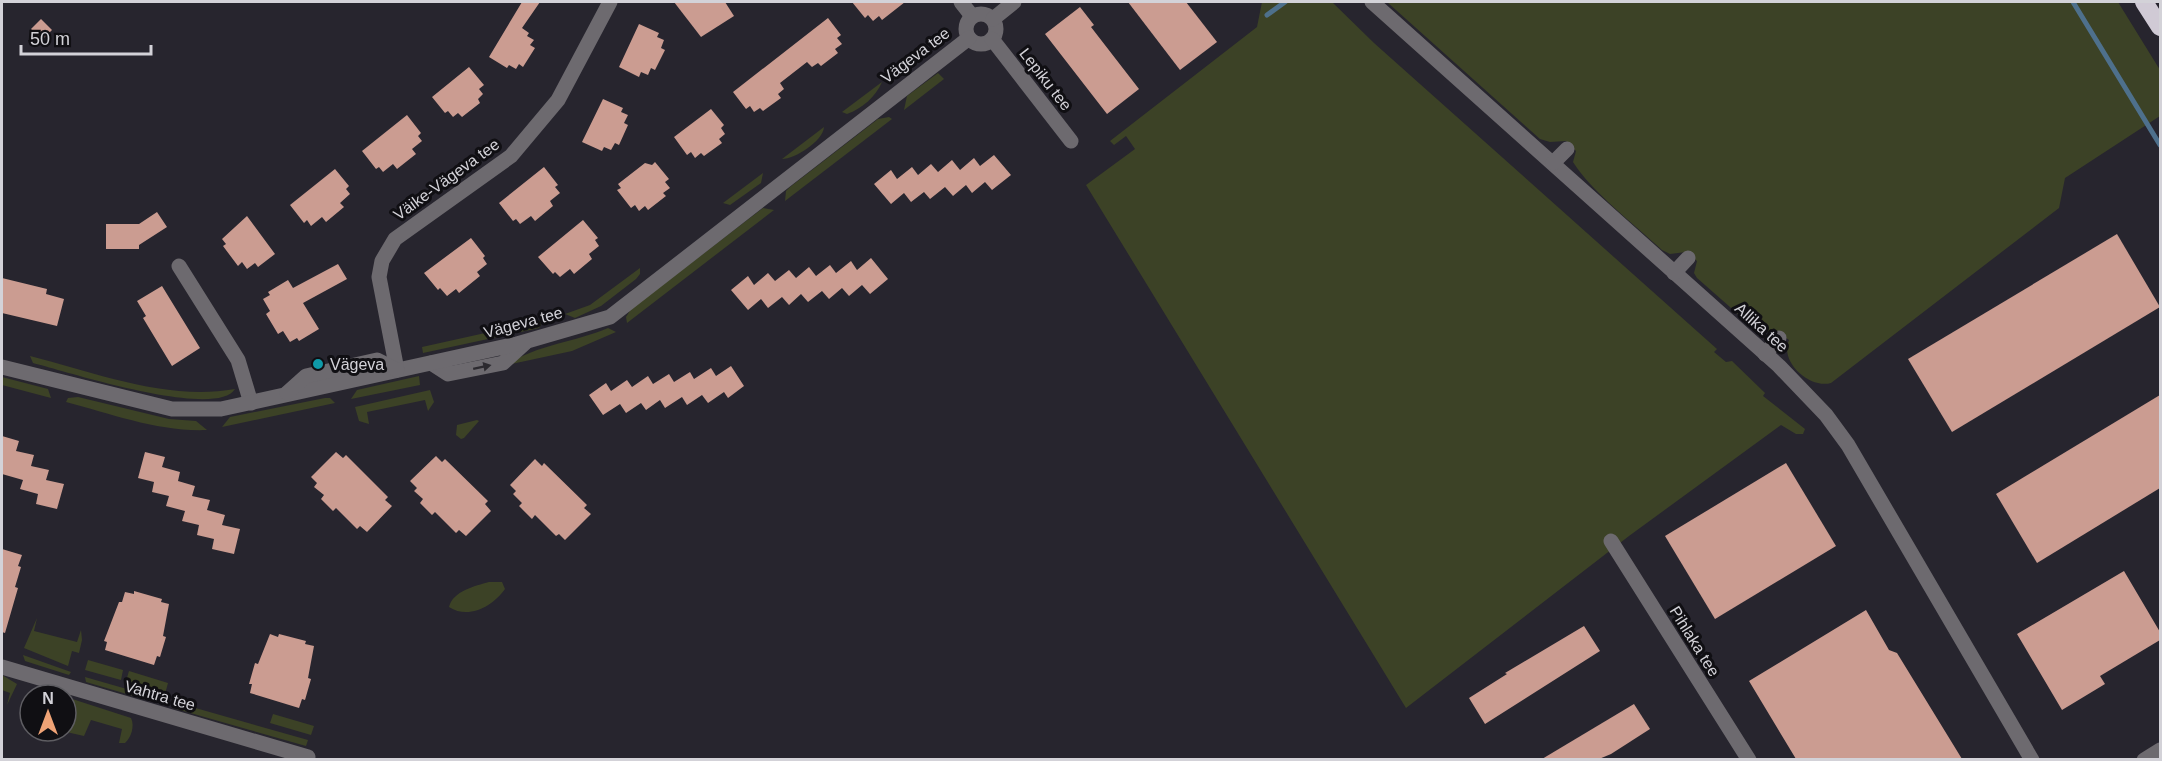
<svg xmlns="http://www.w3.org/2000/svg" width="2162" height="761" viewBox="0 0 2162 761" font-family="Helvetica,sans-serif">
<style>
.green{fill:#3c4226}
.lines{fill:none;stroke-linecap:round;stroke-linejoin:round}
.stream{stroke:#4e708c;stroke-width:5}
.building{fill:#cb9c91}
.minor{stroke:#6d6a6f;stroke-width:15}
.highway{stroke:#d0cad5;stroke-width:18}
.oneway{fill:#2c2a2f}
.culture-dot{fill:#0f9aa8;stroke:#100f13;stroke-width:2}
.labels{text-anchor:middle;stroke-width:6;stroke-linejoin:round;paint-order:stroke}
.street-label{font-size:16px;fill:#d3d2d8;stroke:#100f13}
.poi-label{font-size:16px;fill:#d3d2d8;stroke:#100f13;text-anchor:start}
</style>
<rect width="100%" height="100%" fill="#27252e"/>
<g class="green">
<polygon points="1262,2 1332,2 1374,43 1717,349 1714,352 1726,362 1732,361 1765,393 1763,396 1805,429 1803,434 1796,434 1781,425 1629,536 1406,708 1086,185 1135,149 1126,136 1114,145 1110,141 1257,27"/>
<path d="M1387 2H2118L2160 70V116L2065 178 2059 208 1831 383C1810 389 1779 362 1789 340L1775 330 1764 333 1755 329 1697 278 1694 273 1697 261 1686 252 1670 254 1662 250C1636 226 1590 190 1573 162L1576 151 1566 141 1550 142 1540 139Z"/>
<polygon points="938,73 944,79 904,110 907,96"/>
<path d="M882 82C876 96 862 109 847 114L842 112Z"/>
<polygon points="889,117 892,119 785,201 786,191 790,187 878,119"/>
<path d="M824 127C823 141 795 159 782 159Z"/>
<polygon points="763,173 761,183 730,205 723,203"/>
<polygon points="763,208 774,210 627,323 626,317 631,309"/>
<polygon points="640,268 640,274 636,279 601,306 575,318 565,314 590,305"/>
<polygon points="544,320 539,328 423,353 422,347"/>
<path d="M608 328 616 332 572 351 507 365C535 345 576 342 608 328Z"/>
<path d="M30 356C96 373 167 401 235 389 216 420 65 371 33 363Z"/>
<polygon points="419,376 420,385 351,399 357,390"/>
<polygon points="2,377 48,389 51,398 2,385"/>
<polygon points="430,390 434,402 428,411 425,400 367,412 369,424 359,421 355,407"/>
<path d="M78 397 169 419 196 421 207 430C159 432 112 414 66 402L68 398Z"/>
<polygon points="325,398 330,398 335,403 222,427 230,417"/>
<polygon points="477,420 479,421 464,438 461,439 456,435 457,425"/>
<path d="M489 582H502L505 589C493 606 469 620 449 607 453 591 475 586 489 582Z"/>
<polygon points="37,618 34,631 77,642 81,630 82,640 79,653 72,651 68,666 24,648"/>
<polygon points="23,655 71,672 69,675 25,661"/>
<polygon points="88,660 123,670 121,680 85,670"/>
<polygon points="129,671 168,683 165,694 126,681"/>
<polygon points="2,675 17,684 7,705 10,693 2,690"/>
<polygon points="85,677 158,698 154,702 86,682"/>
<path d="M66 697 131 718C135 726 131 738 125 743H119L122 729 91 720 84 736 62 731H66Z"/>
<polygon points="171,701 308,740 306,746 173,708"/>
<polygon points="273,714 314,726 311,735 270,723"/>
</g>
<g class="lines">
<g class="stream">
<polyline points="2073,2 2160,145"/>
<polyline points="1267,15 1285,2"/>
</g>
</g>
<g class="building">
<polygon points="522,2 540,2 522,28 529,33 527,36 534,40 530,45 535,48 523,67 519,64 516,69 509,65 507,68 489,57"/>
<polygon points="674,2 725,2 734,16 701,37"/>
<polygon points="852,2 905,2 882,20 879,16 873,21 868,15 865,18"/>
<polygon points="1128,2 1186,2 1217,42 1180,70"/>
<polygon points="1080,7 1094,25 1091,27 1139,89 1107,114 1045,34"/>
<polygon points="828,18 841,35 837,38 842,44 835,49 838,53 821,66 818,63 812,67 807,62 780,83 784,89 778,94 781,98 763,111 760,108 754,112 750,106 746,109 733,92"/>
<polygon points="41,19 52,30 42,40 31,29"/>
<polygon points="639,24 659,33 657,37 664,40 661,48 665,50 655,70 651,68 648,75 641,72 639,77 619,67"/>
<polygon points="469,67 484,85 479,89 483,94 478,99 480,103 462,117 458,113 453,117 448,111 445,113 432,97"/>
<polygon points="603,99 623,108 621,112 628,115 624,123 628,125 619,145 615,143 611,150 604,147 602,151 582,142"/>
<polygon points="711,109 724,125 721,128 725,134 719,139 722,143 704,156 701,153 695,158 691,152 687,155 674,137"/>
<polygon points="407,115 421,133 418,136 422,141 412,149 416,154 397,169 393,164 383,172 379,167 376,169 362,151"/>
<polygon points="994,155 1011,175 992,190 985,182 972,193 966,185 953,196 945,187 930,199 924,192 911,202 904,193 891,204 874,184 891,170 897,179 912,167 918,175 931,164 938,172 952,160 960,170 974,158 980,166"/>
<polygon points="655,162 669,179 665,182 670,188 663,193 666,196 648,210 645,206 639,211 635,205 631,208 617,190 621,188 618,184 645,163 652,165"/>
<polygon points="544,167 558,185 555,187 560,193 550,201 553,206 535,221 531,216 520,224 516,219 513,221 499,203"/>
<polygon points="335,169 349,186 346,189 350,194 340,203 344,207 326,222 322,217 311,226 307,220 304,223 290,205"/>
<polygon points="157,212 167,227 139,245 139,249 106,249 106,224 139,224"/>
<polygon points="247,216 275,254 258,267 255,263 247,269 242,262 238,266 223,246 226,244 222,239"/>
<polygon points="583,220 598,238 595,240 599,246 589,254 592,259 574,274 570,269 560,277 555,272 553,274 538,257"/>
<polygon points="2117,234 2160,307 1952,432 1908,359"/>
<polygon points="471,238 485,256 483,258 487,264 477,272 480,276 459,293 456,289 447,296 440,288 438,290 424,273"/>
<polygon points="871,258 888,279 870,294 862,285 849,296 842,288 829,299 822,291 808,302 801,294 789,305 782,297 768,308 761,299 748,310 731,290 748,276 754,285 768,273 775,281 789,270 796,278 809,267 816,276 830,265 836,273 851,261 857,270"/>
<polygon points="338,264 347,279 303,303 319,329 299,341 297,338 290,342 283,331 278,334 266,314 270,311 263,299 270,295 268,292 288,280 293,288"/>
<polygon points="2,278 47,289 46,294 64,299 57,326 2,313"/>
<polygon points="162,286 200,348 172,366 143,318 146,316 137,301"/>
<polygon points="731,366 744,386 728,398 724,392 708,403 702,395 687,405 682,397 665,408 660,400 646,410 641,403 626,413 620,404 603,415 589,395 606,383 611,391 627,380 632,387 648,376 653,384 669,374 674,382 690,372 694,379 711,368 716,376"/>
<polygon points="2160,395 2160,488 2037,563 1996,494"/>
<polygon points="2,436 19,441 16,451 34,455 31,466 49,470 46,480 64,484 57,509 36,504 38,494 20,489 23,480 2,474"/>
<polygon points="145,452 165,457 162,467 180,472 178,481 195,486 192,496 210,500 207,510 225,515 222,525 240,529 234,554 212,549 214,539 197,535 199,525 182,521 185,511 166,506 169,496 152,492 154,482 138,478"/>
<polygon points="336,452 343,458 346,455 388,497 385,500 392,506 367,532 360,526 357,529 336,508 333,511 321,499 324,495 314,487 317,483 311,477"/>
<polygon points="436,456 442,462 445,459 488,501 485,504 491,511 466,536 459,530 456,533 435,512 432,515 420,503 423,499 414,491 417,488 410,481"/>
<polygon points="535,459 542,466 544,463 587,505 584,508 591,514 565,540 559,534 556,536 535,515 532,519 519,506 522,503 513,494 516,491 510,485"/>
<polygon points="1786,463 1836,546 1715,619 1665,536"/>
<polygon points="2,549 22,555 18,566 21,567 15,587 18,588 5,633 2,632"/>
<polygon points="2124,571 2160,632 2160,640 2100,676 2105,684 2062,710 2017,634"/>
<polygon points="134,591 162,599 161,602 169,604 163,636 166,637 160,657 157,656 154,665 105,650 107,642 104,641 119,602 122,602 125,592 134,594"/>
<polygon points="1866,610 1889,650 1897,653 1962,759 1796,759 1749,681"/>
<polygon points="1584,626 1600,651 1485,724 1469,698 1507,674 1505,673"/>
<polygon points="270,634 278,637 279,634 306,641 305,644 314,646 308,678 311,679 305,700 302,699 299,708 250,693 252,684 249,684 255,663 258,664"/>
<polygon points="1634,704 1650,729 1611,754 1599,759 1542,759"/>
</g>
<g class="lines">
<g class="minor">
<polyline points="961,2 972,16"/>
<polyline points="1372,2 1779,366 1826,415 1848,445 2032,760"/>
<circle cx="981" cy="29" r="15"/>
<polyline points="993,19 1014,2"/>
<polyline points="992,39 1071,141"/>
<polyline points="1553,163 1567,149"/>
<polyline points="179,266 238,360 251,403"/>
<polyline points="1674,273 1688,258"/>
<polyline points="1765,354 1779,338"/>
<polyline points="431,363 448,374 503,363 525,343"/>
<polyline points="2,367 172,409 221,409 517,344 610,317 969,38"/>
<polyline points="397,370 379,277 382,261 395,239 511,156 558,100 610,2"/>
<polyline points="287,393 306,376 377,360 397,370"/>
<polyline points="1611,541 1749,760"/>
<polyline points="2,667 308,757"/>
<polyline points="2144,760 2160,750"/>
</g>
<polyline class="highway" points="2144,2 2160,27"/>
</g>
<defs><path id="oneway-solid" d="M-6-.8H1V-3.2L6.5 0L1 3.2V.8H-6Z" transform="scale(1.5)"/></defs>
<use class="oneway" href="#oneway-solid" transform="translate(482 367) rotate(-12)"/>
<circle class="culture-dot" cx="318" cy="364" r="6"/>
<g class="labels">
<g class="street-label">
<text transform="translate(915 55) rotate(-37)" y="6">Vägeva tee</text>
<text transform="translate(1046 79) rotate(52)" y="6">Lepiku tee</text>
<text transform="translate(446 179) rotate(-36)" y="6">Väike-Vägeva tee</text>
<text transform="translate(523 322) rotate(-15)" y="6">Vägeva tee</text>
<text transform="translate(1762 327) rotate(42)" y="6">Allika tee</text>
<text transform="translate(1695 641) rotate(58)" y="6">Pihlaka tee</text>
<text transform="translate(160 695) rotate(16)" y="6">Vahtra tee</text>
</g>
<g class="poi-label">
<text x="330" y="370">Vägeva</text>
</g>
</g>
<rect width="2162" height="761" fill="none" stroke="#d3d2d8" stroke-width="6"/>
<g transform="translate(48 713)"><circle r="28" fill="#100f13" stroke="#5e5d62" stroke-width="1.5"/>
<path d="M0-4.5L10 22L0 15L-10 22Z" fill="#efa376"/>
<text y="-9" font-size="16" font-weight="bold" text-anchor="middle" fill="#d3d2d8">N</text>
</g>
<path d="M21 45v9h130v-9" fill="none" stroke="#d3d2d8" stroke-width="3"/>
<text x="30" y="45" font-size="18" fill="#d3d2d8" stroke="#100f13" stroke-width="4.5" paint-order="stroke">50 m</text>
</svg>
